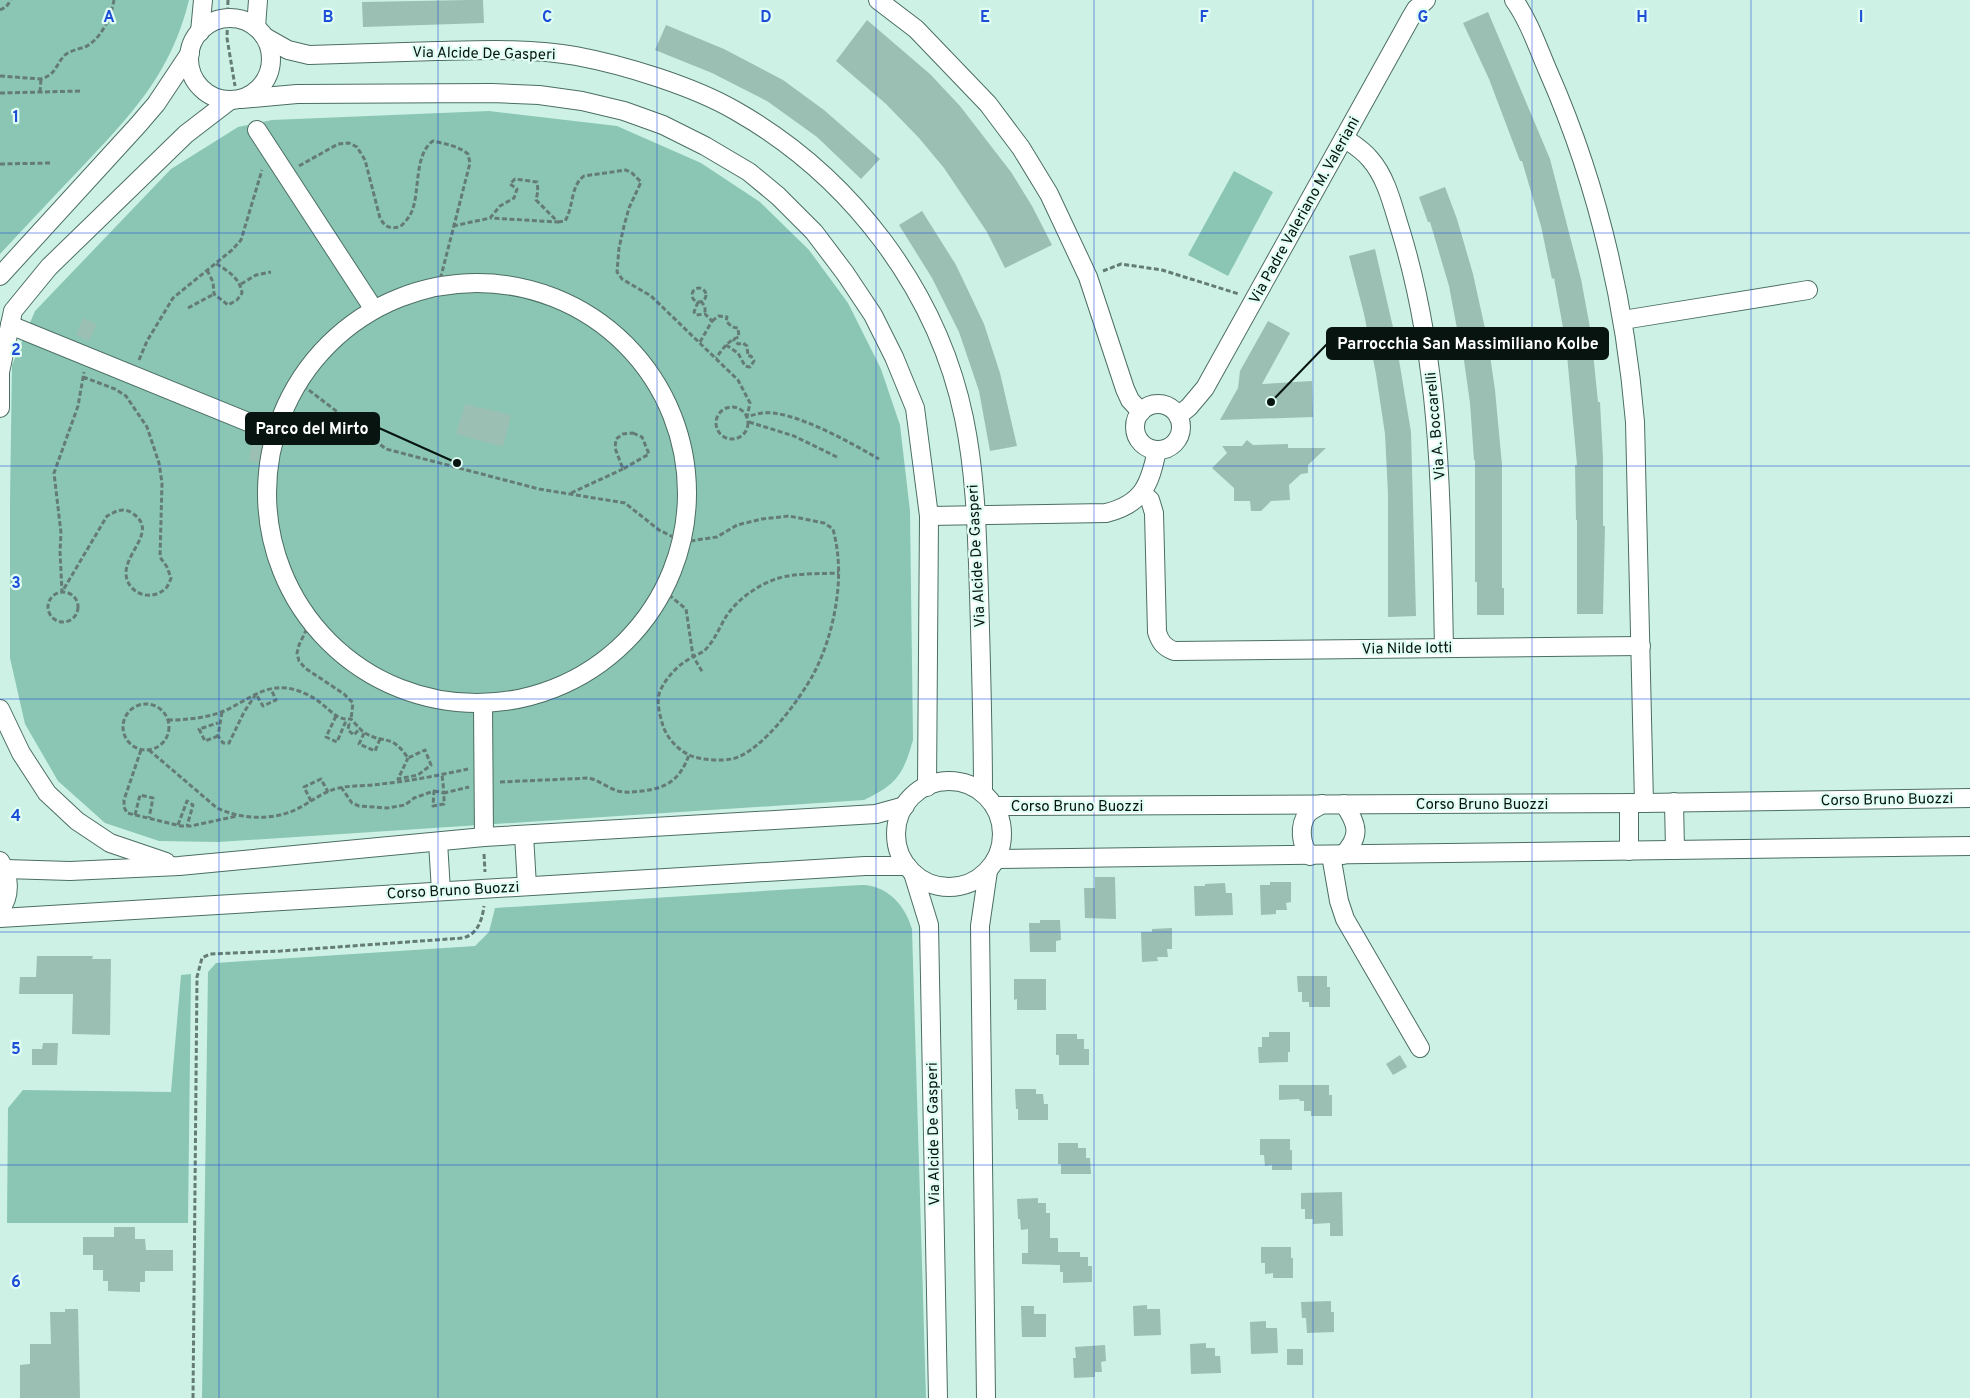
<svg xmlns="http://www.w3.org/2000/svg" width="1970" height="1398" viewBox="0 0 1970 1398" font-family="Overpass,sans-serif">
<style>
.green{fill:#8ac6b3}
.building{fill:#9bbfb3}
.lines{fill:none;stroke-linecap:round;stroke-linejoin:round}
.street-casing{stroke:#4c6e63;stroke-width:20}
.path{stroke:#647c74;stroke-width:3;stroke-dasharray:5 2.5;stroke-linecap:butt}
.street{stroke:#fff;stroke-width:18}
.grid{fill:none;stroke:#1d4ed8;stroke-width:1;stroke-opacity:0.55}
.labels{text-anchor:middle;stroke-width:4.5;stroke-linejoin:round;paint-order:stroke}
.street-label{font-size:15px;fill:#071410;stroke:#e0fef3}
.grid-label{font-size:16px;text-anchor:middle;font-weight:bold;fill:#1d4ed8;stroke:#e0fef3;stroke-width:4.5;stroke-linejoin:round;paint-order:stroke}
.leader{fill:none;stroke:#071410;stroke-width:2}
.callout-dot{fill:#071410;stroke:#e0fef3;stroke-width:2}
.callout{fill:#071410;stroke:#071410;stroke-width:2}
.callout-label{font-size:16px;text-anchor:middle;font-weight:bold;fill:#fff}
</style>
<rect width="100%" height="100%" fill="#cdf2e5"/>
<g class="green">
<path d="M0 0H189C171 74 131 115 81 168 54 196 27 225 0 254Z"/>
<path d="M489 111 617 126 701 163 760 202 809 250 848 303 881 369 900 425 910 511 913 740C903 775 897 784 864 800L218 842 159 841 105 823 58 781 25 724 10 658V500L12 365 35 311 171 169 238 127 272 120Z"/>
<polygon points="1234,171 1273,192 1228,276 1188,255"/>
<path d="M843 886C852 886 863 884 871 886 893 891 906 909 912 929L926 1398H202L208 972 216 963 475 946 489 932 495 908Z"/>
<polygon points="191,974 188,1223 7,1223 8,1108 23,1090 171,1092 181,975"/>
</g>
<g class="building">
<polygon points="469,0 483,0 484,23 363,27 362,2"/>
<polygon points="1488,12 1550,159 1581,279 1591,333 1598,402 1600,402 1603,458 1603,526 1605,526 1603,614 1577,614 1577,520 1576,520 1575,465 1577,465 1566,344 1554,278 1552,279 1541,226 1522,161 1520,161 1489,79 1463,23"/>
<polygon points="867,20 930,74 960,106 1011,172 1032,206 1052,245 1005,268 987,232 944,168 919,138 886,104 836,61"/>
<polygon points="666,25 724,49 783,80 824,110 880,159 861,179 817,137 767,101 712,73 655,50"/>
<polygon points="1445,187 1457,219 1473,274 1488,342 1495,390 1502,465 1502,588 1504,588 1504,615 1477,615 1477,582 1475,582 1475,460 1474,460 1470,403 1461,339 1459,339 1449,286 1430,222 1428,222 1419,197"/>
<polygon points="922,211 956,265 984,324 1000,373 1017,446 990,451 979,391 959,332 932,278 899,225"/>
<polygon points="1375,249 1395,336 1411,432 1416,616 1388,617 1388,494 1385,434 1376,374 1364,314 1349,256"/>
<polygon points="83,318 97,324 89,341 76,335"/>
<polygon points="1268,321 1290,333 1262,384 1312,381 1313,417 1220,420 1238,388 1240,371"/>
<polygon points="465,404 511,415 503,447 456,434"/>
<polygon points="1247,440 1253,445 1288,444 1288,448 1326,448 1308,465 1308,473 1301,474 1289,485 1290,500 1271,501 1261,511 1251,511 1250,501 1234,501 1234,488 1212,468 1227,453 1222,446 1242,446"/>
<polygon points="252,441 266,443 263,463 249,461"/>
<polygon points="1095,877 1115,877 1116,919 1085,918 1084,888 1095,888"/>
<polygon points="1270,882 1291,882 1291,902 1286,903 1287,910 1276,910 1276,914 1261,915 1260,885 1270,885"/>
<polygon points="1225,883 1226,893 1232,893 1233,915 1195,916 1194,886 1205,886 1205,884"/>
<polygon points="1040,920 1060,920 1061,940 1056,941 1056,952 1030,952 1029,923 1040,923"/>
<polygon points="1172,928 1172,949 1167,949 1168,957 1157,957 1158,961 1142,962 1141,932 1152,932 1152,929"/>
<polygon points="37,956 93,956 92,959 111,959 110,1035 72,1034 73,994 19,994 20,977 36,977"/>
<polygon points="1297,976 1327,976 1327,987 1330,987 1330,1007 1309,1007 1309,1002 1302,1002 1302,992 1298,992"/>
<polygon points="1014,979 1046,979 1046,1010 1017,1010 1017,999 1014,1000"/>
<polygon points="1269,1032 1290,1032 1290,1052 1288,1052 1288,1062 1259,1063 1258,1047 1262,1047 1262,1037 1269,1037"/>
<polygon points="1056,1034 1077,1034 1077,1039 1084,1039 1084,1049 1089,1049 1089,1065 1059,1065 1059,1055 1056,1055"/>
<polygon points="43,1043 58,1043 57,1065 32,1065 32,1049 42,1049"/>
<polygon points="1400,1055 1407,1067 1393,1075 1386,1064"/>
<polygon points="1279,1085 1329,1085 1329,1095 1332,1095 1332,1116 1311,1116 1311,1111 1304,1111 1304,1101 1300,1101 1299,1099 1279,1100"/>
<polygon points="1015,1089 1036,1089 1036,1094 1043,1094 1044,1104 1048,1104 1048,1120 1018,1120 1018,1109 1016,1109"/>
<polygon points="1260,1139 1290,1139 1290,1150 1292,1150 1292,1170 1272,1170 1272,1165 1265,1166 1264,1155 1260,1155"/>
<polygon points="1058,1143 1078,1143 1078,1148 1086,1148 1086,1158 1090,1158 1091,1174 1061,1174 1061,1164 1058,1164"/>
<polygon points="1342,1192 1343,1236 1330,1236 1330,1223 1313,1224 1313,1219 1305,1219 1305,1209 1301,1209 1301,1193"/>
<polygon points="1038,1198 1038,1203 1046,1203 1046,1213 1050,1213 1050,1238 1058,1238 1058,1252 1080,1252 1080,1257 1088,1257 1088,1266 1092,1266 1092,1282 1063,1283 1063,1272 1060,1272 1060,1265 1022,1264 1022,1253 1028,1253 1028,1229 1021,1230 1020,1219 1018,1219 1017,1199"/>
<polygon points="114,1227 135,1227 135,1239 145,1239 146,1250 173,1250 173,1271 145,1271 145,1282 140,1282 140,1292 108,1291 108,1281 103,1281 103,1270 93,1270 93,1255 83,1255 83,1237 114,1237"/>
<polygon points="1261,1247 1291,1247 1291,1258 1293,1258 1293,1278 1273,1278 1273,1273 1265,1274 1265,1263 1261,1263"/>
<polygon points="1331,1301 1331,1312 1334,1312 1334,1332 1307,1333 1306,1318 1302,1318 1301,1302"/>
<polygon points="1147,1305 1147,1309 1160,1309 1161,1335 1134,1336 1133,1306"/>
<polygon points="1021,1306 1034,1306 1034,1314 1046,1314 1046,1337 1022,1337"/>
<polygon points="65,1309 78,1309 80,1398 20,1398 20,1365 30,1364 30,1344 51,1344 50,1312 65,1312"/>
<polygon points="1266,1321 1266,1328 1277,1328 1278,1353 1251,1354 1250,1322"/>
<polygon points="1206,1343 1206,1348 1215,1348 1215,1356 1220,1356 1221,1373 1191,1374 1190,1344"/>
<polygon points="1105,1345 1106,1361 1101,1362 1102,1372 1095,1372 1095,1377 1074,1378 1073,1358 1076,1358 1075,1347"/>
<rect x="1287" y="1349" width="16" height="16"/>
</g>
<g class="lines">
<g class="street-casing">
<g id="street">
<polyline points="878,0 916,29 988,104 1021,148 1049,194 1088,277 1125,389 1130,400 1141,412"/>
<path d="M1514 0C1529 21 1538 48 1548 71 1597 182 1625 302 1635 422L1644 803"/>
<circle cx="230" cy="59" r="41"/>
<polyline points="256,27 258,0"/>
<polyline points="200,32 203,0"/>
<path d="M265 37 288 50 309 55C352 54 394 52 437 51 483 50 531 48 576 56 624 65 693 86 736 111 850 176 937 289 964 418 976 476 977 535 979 593 981 660 983 727 983 793"/>
<polyline points="241,99 297,94 492,93 539,95 582,101 624,111 663,125 705,146 749,172 778,196 814,232 845,273 873,315 894,357 915,408 929,516 927,787"/>
<polyline points="257,130 373,308"/>
<path d="M1344 138C1353 144 1363 150 1370 159 1387 178 1393 207 1401 232 1442 367 1441 508 1444 648"/>
<polyline points="0,276 138,125 156,104 190,53"/>
<circle cx="477" cy="493" r="210"/>
<polyline points="1623,320 1808,290"/>
<polyline points="10,325 275,433"/>
<circle cx="1158" cy="427" r="23"/>
<polyline points="0,408 0,372 13,311 49,267 186,134 229,101"/>
<polyline points="1178,416 1189,407 1205,388 1410,19 1416,9 1426,0"/>
<path d="M1142 493 1150 500 1154 513 1157 632C1160 642 1164 647 1174 651L1641 646"/>
<path d="M929 516 1106 513C1143 504 1150 484 1157 450"/>
<polyline points="483,705 484,837"/>
<polyline points="0,709 21,753 47,793 77,821 110,843 166,862"/>
<circle cx="949" cy="834" r="53"/>
<polyline points="1674,802 1675,850"/>
<polyline points="1629,803 1629,851"/>
<polyline points="994,806 1644,803 1970,798"/>
<polyline points="524,835 527,886"/>
<polyline points="438,842 441,891"/>
<polyline points="1331,855 1339,901 1345,919 1420,1048"/>
<path d="M1343 855C1361 836 1358 825 1344 804"/>
<path d="M1310 856C1301 845 1298 826 1308 813 1311 810 1318 807 1322 804"/>
<polyline points="996,859 1970,846"/>
<path d="M0 861C10 876 11 896 0 910"/>
<polyline points="5,869 70,871 179,866 484,837 876,814 905,806"/>
<polyline points="913,873 929,925 938,1398"/>
<polyline points="0,918 865,866 907,866"/>
<polyline points="986,1398 980,926 988,871"/>
</g>
</g>
<g class="path">
<polyline points="228,0 227,38 235,86"/>
<polyline points="0,10 6,7 11,0"/>
<path d="M0 76 41 79C57 74 55 65 65 55 71 50 80 49 87 46 102 37 111 17 114 0"/>
<polyline points="40,92 41,79"/>
<polyline points="0,93 81,91"/>
<polyline points="0,164 50,163"/>
<path d="M299 166 338 144 349 143 357 147 365 160 380 218C385 227 389 229 400 227 405 222 409 218 412 211 420 191 414 154 433 141 446 144 458 146 468 154L470 163 439 284"/>
<path d="M558 222 565 221C574 207 570 186 584 176L626 170 632 173 641 182 629 208 624 226 619 248 617 272 622 279 651 296 738 380 750 403 747 417C752 415 757 414 762 413 792 409 853 444 879 459"/>
<polyline points="453,226 490,218 500,206 514,198 517,189 510,184 515,179 537,182 538,191 536,200 558,222 490,218"/>
<path d="M207 270 213 282 214 294 228 305 237 300 242 293C240 278 228 271 215 263"/>
<polyline points="1103,271 1121,264 1162,270 1239,294"/>
<polyline points="241,284 256,275 271,272"/>
<circle cx="699" cy="295" r="7"/>
<polyline points="701,301 705,307 705,314"/>
<polyline points="698,302 694,312 696,315 705,314 712,321 700,342"/>
<polyline points="188,308 214,294"/>
<path d="M712 321 719 316 727 317 726 321 732 327 738 328 739 337C728 340 722 350 716 358"/>
<polyline points="726,345 738,353 745,366 750,367 754,361 751,356 748,356 747,346 743,343 738,344 733,339"/>
<polyline points="139,360 147,341 173,298 232,250 241,240 262,170"/>
<path d="M83 377 115 389 126 396 147 427 159 463 162 483 160 557 167 567 171 578C170 581 168 586 166 588 151 603 127 593 126 574 125 552 159 530 132 513 123 507 116 511 107 516L62 592 60 551 61 533 54 473 78 406 84 372"/>
<path d="M297 381 386 449 539 489 625 503 659 530 683 542 717 537 737 525 762 519 789 516 824 523 833 529C839 552 840 574 837 597 834 622 826 650 814 673 800 699 762 752 732 759 721 761 705 760 694 757 680 752 668 740 663 726 660 715 655 700 661 689 667 677 677 666 689 659 694 655 701 654 705 650 715 640 720 626 727 615 739 598 759 584 779 578 795 573 821 574 839 573"/>
<circle cx="732" cy="423" r="16"/>
<polyline points="749,422 794,436 837,457"/>
<polygon points="633,433 642,437 649,454 623,469 615,448 616,439 623,434"/>
<polyline points="571,493 623,469"/>
<polyline points="663,590 686,609 693,656 703,673"/>
<circle cx="63" cy="607" r="15"/>
<polyline points="310,622 299,645 297,653 299,661 305,668 344,694 353,703 351,719"/>
<circle cx="146" cy="727" r="23"/>
<polyline points="222,712 218,736 223,743 229,743 244,712 256,694 263,706 276,700 271,689"/>
<polyline points="336,716 326,737 337,742 345,723 349,724 348,730 354,735 360,728"/>
<path d="M168 720C186 720 207 718 224 711 245 702 263 685 287 688 299 690 313 696 322 704 332 712 337 720 351 719 355 723 360 730 365 733 386 745 391 733 408 758L425 750 431 765 418 775 398 779 408 758"/>
<polyline points="364,733 359,744 375,751 380,739"/>
<polyline points="218,736 205,741 199,729 218,723"/>
<polyline points="141,750 124,800 124,807 127,813 181,826 191,826 237,816"/>
<path d="M149 750 217 808C240 819 271 821 295 810 310 803 323 791 339 788 353 785 368 786 381 784 411 781 440 775 468 769"/>
<path d="M500 782 589 778C600 781 608 788 618 791 626 793 634 792 642 791 668 788 680 779 689 755"/>
<polyline points="341,787 352,803 359,806 387,808 405,805 414,798 434,791 433,806 444,804 444,793 469,787"/>
<polyline points="434,791 444,793 442,774"/>
<polyline points="311,801 304,787 321,779 328,792"/>
<polyline points="135,815 140,795 153,798 149,818"/>
<polyline points="178,825 187,801 193,805 187,826"/>
<polyline points="484,854 485,872"/>
<path d="M193 1398 197 977 202 958 210 954 281 951 463 938C478 934 482 920 484 906"/>
</g>
<use href="#street" class="street"/>
</g>
<path class="grid" d="M219 0V1398M438 0V1398M657 0V1398M876 0V1398M1094 0V1398M1313 0V1398M1532 0V1398M1751 0V1398M0 233H1970M0 466H1970M0 699H1970M0 932H1970M0 1165H1970"/>
<g class="labels">
<g class="street-label">
<text transform="translate(484 53) rotate(1)" y="5">Via Alcide De Gasperi</text>
<text transform="translate(1304 210) rotate(-61)" y="5">Via Padre Valeriano M. Valeriani</text>
<text transform="translate(1435 426) rotate(-95)" y="5">Via A. Boccarelli</text>
<text transform="translate(976 556) rotate(-93)" y="5">Via Alcide De Gasperi</text>
<text transform="translate(1407 648) rotate(-1)" y="5">Via Nilde Iotti</text>
<text transform="translate(1887 799) rotate(-1)" y="5">Corso Bruno Buozzi</text>
<text x="1482" y="809">Corso Bruno Buozzi</text>
<text x="1077" y="811">Corso Bruno Buozzi</text>
<text transform="translate(453 890) rotate(-3)" y="5">Corso Bruno Buozzi</text>
<text transform="translate(933 1134) rotate(-91)" y="5">Via Alcide De Gasperi</text>
</g>
</g>
<g class="grid-label">
<text x="109" y="22">A</text>
<text x="328" y="22">B</text>
<text x="547" y="22">C</text>
<text x="766" y="22">D</text>
<text x="985" y="22">E</text>
<text x="1204" y="22">F</text>
<text x="1423" y="22">G</text>
<text x="1642" y="22">H</text>
<text x="1861" y="22">I</text>
<text x="16" y="122">1</text>
<text x="16" y="355">2</text>
<text x="16" y="588">3</text>
<text x="16" y="821">4</text>
<text x="16" y="1054">5</text>
<text x="16" y="1287">6</text>
</g>
<path class="leader" d="M1271 402L1327 344M457 463L379 428"/>
<g class="callout-dot">
<circle cx="1271" cy="402" r="5"/>
<circle cx="457" cy="463" r="5"/>
</g>
<g class="callout">
<rect x="1327" y="328" width="281" height="31" rx="5"/>
<rect x="246" y="413" width="133" height="31" rx="5"/>
</g>
<g class="callout-label">
<text x="1468" y="349">Parrocchia San Massimiliano Kolbe</text>
<text x="312" y="434">Parco del Mirto</text>
</g>
</svg>
